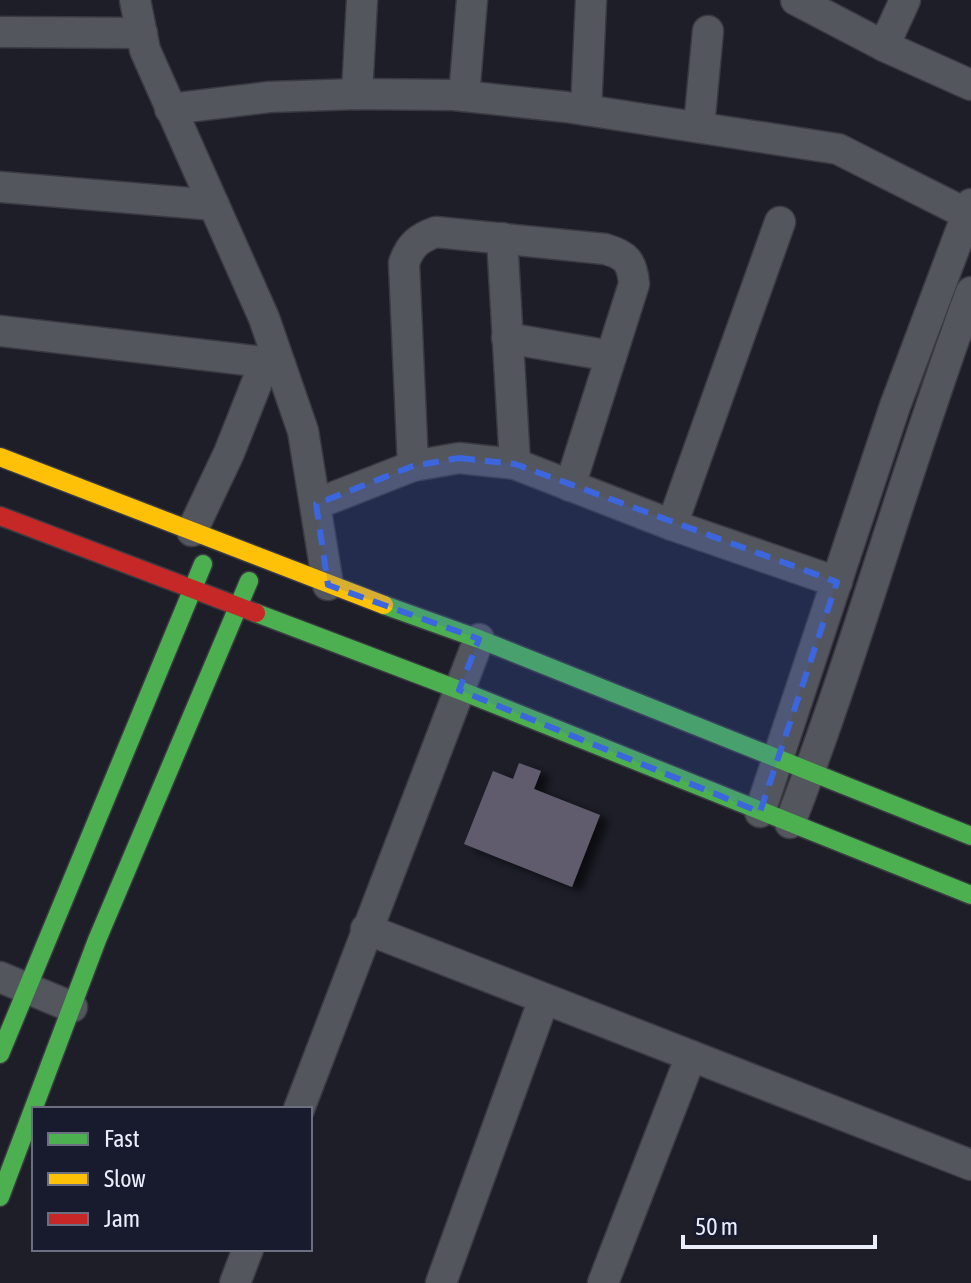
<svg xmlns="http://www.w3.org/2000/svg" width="971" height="1283" viewBox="0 0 971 1283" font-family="'Asap Condensed',sans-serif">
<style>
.building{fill:#615c6e;filter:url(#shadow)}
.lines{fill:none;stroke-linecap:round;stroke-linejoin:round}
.street-casing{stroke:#3a3a42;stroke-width:33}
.fast-casing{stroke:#3a3a42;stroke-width:21}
.slow-casing{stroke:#3a3a42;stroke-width:21}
.jam-casing{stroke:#3a3a42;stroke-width:21}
.street{stroke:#54565e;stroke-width:30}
.fast{stroke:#4caf50;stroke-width:18}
.slow{stroke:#ffc107;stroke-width:18}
.jam{stroke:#c62828;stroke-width:18}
.marked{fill:#3c66dd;fill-opacity:0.2;stroke:#3c66dd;stroke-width:6;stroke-dasharray:16 10;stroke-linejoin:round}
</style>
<defs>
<filter id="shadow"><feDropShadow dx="9" dy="5" stdDeviation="4" flood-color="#0009"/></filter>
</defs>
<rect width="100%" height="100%" fill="#1d1e28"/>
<polygon class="building" points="519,763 541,771 534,789 600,815 572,887 464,844 493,771 513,779"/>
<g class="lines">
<g class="street-casing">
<g id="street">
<polyline points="135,0 145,50 264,318 303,431 328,585"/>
<polyline points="796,0 884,46 971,85"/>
<polyline points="0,32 142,33"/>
<polyline points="884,46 905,0"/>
<polyline points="357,94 362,0"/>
<polyline points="464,96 472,0"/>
<polyline points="170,109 269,97 357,94 454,95 566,107 838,149 971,216"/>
<polyline points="586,110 591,0"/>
<polyline points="699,126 708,31"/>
<polyline points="0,187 214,205"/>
<polyline points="502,238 515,464"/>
<polyline points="0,331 280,364"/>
<polyline points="507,338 611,356"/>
<path d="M413 466 404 263C410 245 419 238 436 232L605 249C626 255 632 261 634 284L570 486"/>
<polyline points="316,504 413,466 459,458 515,464 672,525 837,582"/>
<polyline points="672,525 780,222"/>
<polyline points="192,531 229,453 265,362"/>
<polyline points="760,812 895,406 971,204"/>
<path d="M790 823C857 649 906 468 971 292"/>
<polyline points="366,929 971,1165"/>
<polyline points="0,977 72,1007"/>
<polyline points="299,1109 479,639"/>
<polyline points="235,1283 248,1249"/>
<polyline points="441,1283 544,999"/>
<polyline points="603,1283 691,1056"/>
</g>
</g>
<g class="fast-casing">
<g id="fast">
<polyline points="384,605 479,639 971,836"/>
<polyline points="256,613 459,690 971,895"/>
<polyline points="0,1054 203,564"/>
<polyline points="0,1197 97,940 249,581"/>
</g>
</g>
<g class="slow-casing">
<polyline id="slow" points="0,457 384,605"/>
</g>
<g class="jam-casing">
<polyline id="jam" points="0,516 256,613"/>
</g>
<use href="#street" class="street"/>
<use href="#fast" class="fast"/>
<use href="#slow" class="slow"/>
<use href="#jam" class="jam"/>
</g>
<path class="marked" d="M459 458 515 464 837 582 760 812 459 690 479 639 328 585 316 504 413 466Z"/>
<rect x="32" y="1107" width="280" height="144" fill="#181b2d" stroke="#6c6f7f" stroke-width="2"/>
<rect x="48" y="1133" width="40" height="12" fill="#4caf50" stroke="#6c6f7f" stroke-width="2"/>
<text x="104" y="1147" font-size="24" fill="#eaedfa">Fast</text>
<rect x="48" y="1173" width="40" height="12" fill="#ffc107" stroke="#6c6f7f" stroke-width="2"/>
<text x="104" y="1187" font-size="24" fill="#eaedfa">Slow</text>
<rect x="48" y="1213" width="40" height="12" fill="#c62828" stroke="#6c6f7f" stroke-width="2"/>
<text x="104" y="1227" font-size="24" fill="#eaedfa">Jam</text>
<path d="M683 1235v12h192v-12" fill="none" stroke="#eaedfa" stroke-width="4"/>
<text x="695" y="1235" font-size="24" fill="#eaedfa" stroke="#181b2d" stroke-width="6" paint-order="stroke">50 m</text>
</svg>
